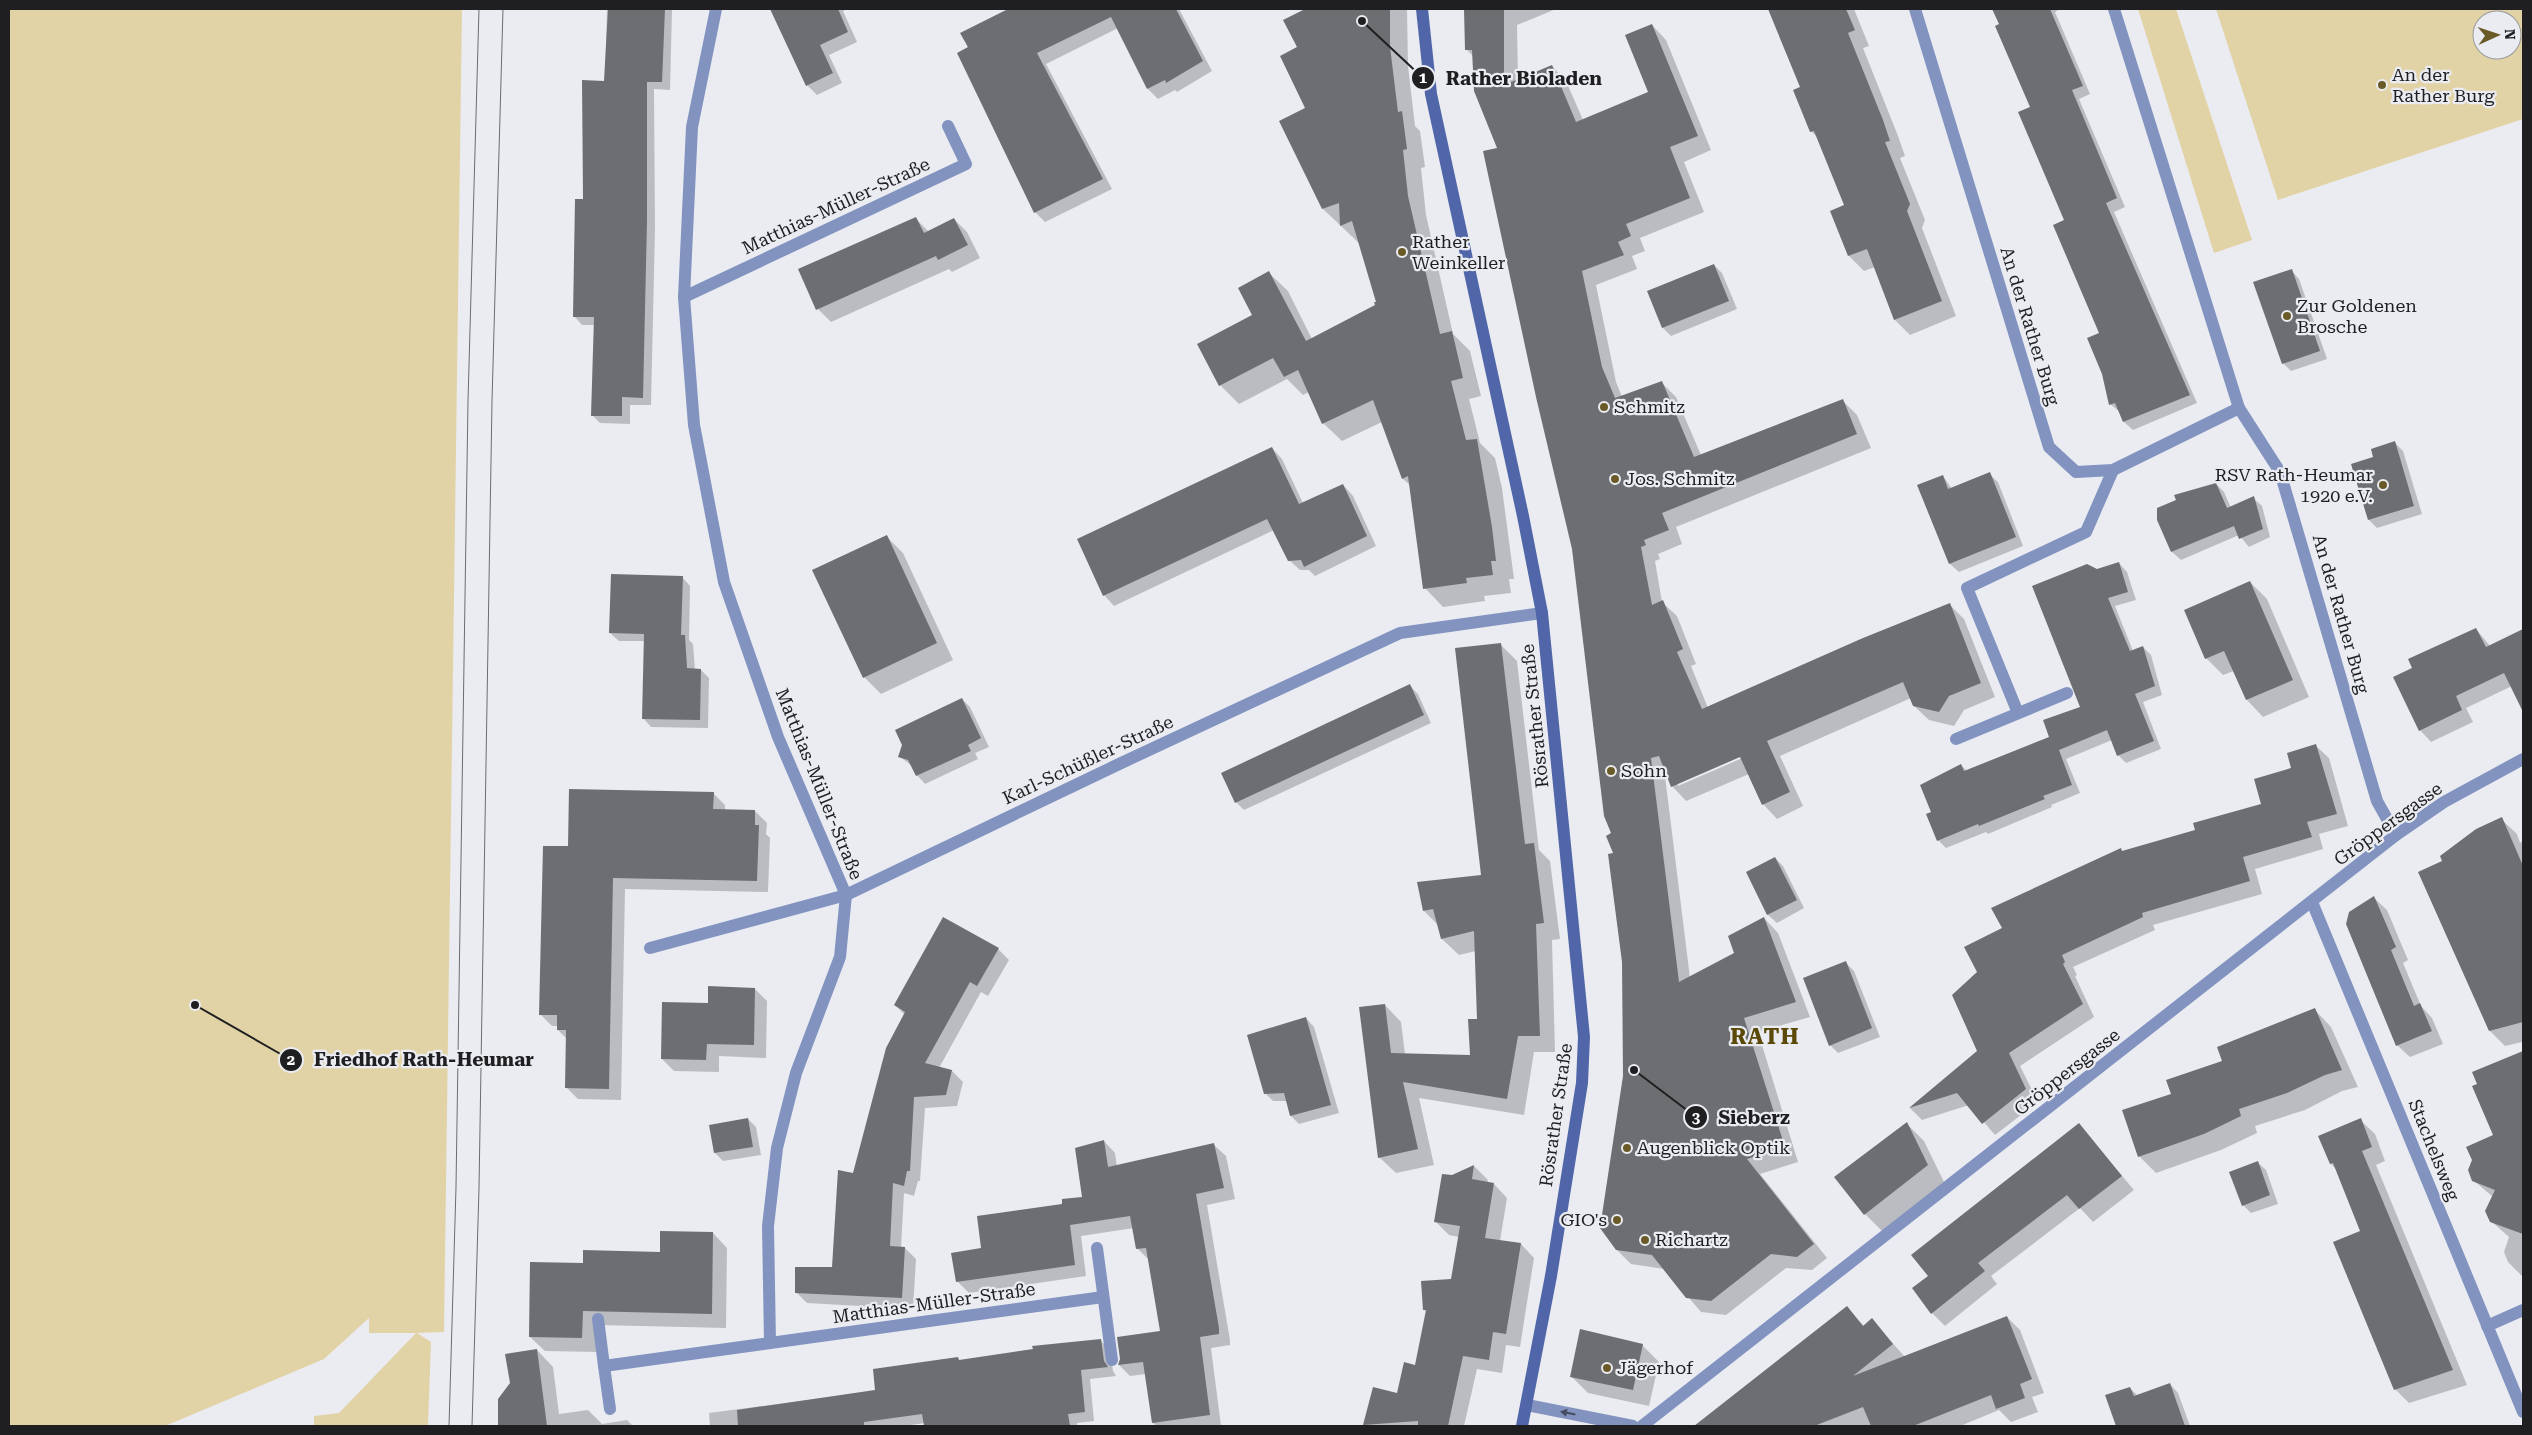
<svg xmlns="http://www.w3.org/2000/svg" width="2532" height="1435" viewBox="0 0 2532 1435" font-family="'Roboto Serif',serif">
<style>
.green{fill:#e2d3a7;fill-rule:evenodd}
.shadow{fill:#0003;fill-rule:evenodd}
.building{fill:#6c6e72}
.lines{fill:none;stroke-linecap:round;stroke-linejoin:round}
.street{stroke:#8293c0;stroke-width:12}
.secondary{stroke:#5066a8;stroke-width:12}
.tram{stroke:#6b6c6f;stroke-width:1}
.oneway{fill:#474d61}
.poi-dot{fill:#6a5a27;stroke:#eaecf2;stroke-width:2}
.labels{text-anchor:middle;stroke-width:4.5;stroke-linejoin:round;paint-order:stroke}
.poi-label{font-size:18px;fill:#1f1f21;stroke:#eaecf2;text-anchor:start}
.street-label{font-size:18px;fill:#1f1f21;stroke:#eaecf2}
.district-label{font-size:22px;font-weight:bold;letter-spacing:1px;fill:#5b4908;stroke:#eaecf2}
.leader{fill:none;stroke:#1f1f21;stroke-width:2}
.callout-dot{fill:#1f1f21;stroke:#eaecf2;stroke-width:2}
.mark-label{font-size:15px;text-anchor:middle;font-weight:bold;fill:#fff}
.callout-label{font-size:19px;text-anchor:middle;font-weight:bold;fill:#1f1f21;stroke:#eaecf2;stroke-width:4.5;stroke-linejoin:round;paint-order:stroke}
</style>
<rect width="100%" height="100%" fill="#eaecf2"/>
<g class="green">
<polygon points="9,9 462,9 444,1332 417,1333 431,1342 428,1426 314,1426 314,1416 339,1413 416,1333 369,1333 369,1318 324,1359 165,1426 9,1426"/>
<polygon points="2138,9 2176,9 2252,240 2214,253"/>
<path d="M2216 9H2523V119L2278 200ZM2482 20H2512V50H2482Z"/>
</g>
<g class="shadow">
<polygon points="607,9 672,9 670,90 654,89 655,229 651,405 630,405 630,424 600,423 592,415 595,325 582,325 574,316 584,200 605,82"/>
<polygon points="772,9 848,9 843,11 857,42 829,55 842,83 817,95 807,85"/>
<polygon points="1011,9 1179,9 1212,71 1177,92 1175,90 1158,99 1148,89 1118,28 1046,64 1112,189 1045,222 1035,212 962,33"/>
<polygon points="1308,9 1407,9 1408,66 1415,126 1420,131 1425,167 1421,168 1426,215 1453,334 1470,351 1481,396 1469,399 1480,443 1495,458 1502,488 1514,579 1509,579 1511,593 1484,596 1485,601 1443,607 1425,588 1411,486 1403,479 1382,422 1342,441 1323,423 1309,392 1303,395 1287,379 1239,404 1220,385 1199,344 1253,316 1269,273 1288,291 1312,339 1376,306 1378,303 1360,244 1323,209 1298,48 1284,21"/>
<path d="M1466 9H1556L1517 25 1518 80 1552 66 1566 81 1583 120 1650 93 1652 25 1666 40 1711 150 1684 162 1704 212 1640 238 1645 251 1632 256 1637 269 1596 285 1616 382 1622 397 1662 383 1676 397 1701 455 1842 400 1857 415 1871 448 1676 527 1682 544 1658 554 1660 559 1655 561 1662 602 1677 616 1696 664 1691 666 1708 708 1949 604 1964 619 1995 697 1964 710 1954 726 1929 720 1914 706 1911 698 1780 756 1803 806 1777 819 1763 804 1749 774 1686 801 1672 786 1664 768 1690 978 1736 953 1764 918 1778 933 1810 1017 1758 1032 1798 1162 1760 1174 1827 1258 1812 1270 1786 1268 1726 1315 1701 1312 1664 1269 1631 1264 1616 1249 1624 1076 1623 961 1612 834 1574 549 1499 149 1474 57 1466 49ZM1746 754 1747 756 1678 786V783Z"/>
<polygon points="1770,9 1854,9 1869,46 1863,48 1898,136 1905,156 1900,158 1925,220 1922,228 1956,316 1910,335 1895,320 1875,267 1864,271 1849,256 1846,206 1819,139 1812,132 1794,90 1802,87"/>
<polygon points="1994,9 2060,9 2055,12 2090,94 2079,99 2125,207 2114,212 2197,403 2133,430 2124,422 2120,412 2110,404 2100,334 2031,107"/>
<polygon points="915,218 929,232 954,219 967,232 980,258 952,272 949,269 831,322 818,309"/>
<polygon points="1714,265 1722,273 1737,309 1671,336 1663,328 1649,292"/>
<polygon points="2291,270 2299,279 2327,359 2291,371 2283,363"/>
<polygon points="2395,443 2403,451 2422,514 2377,528 2369,520 2374,458"/>
<polygon points="1272,448 1282,459 1303,503 1343,485 1353,496 1376,546 1315,576 1309,570 1300,570 1289,560 1274,530 1114,606 1104,595"/>
<polygon points="1989,474 1998,482 2023,546 1959,572 1950,564 1919,486 1943,476 1952,489"/>
<polygon points="2216,484 2224,492 2231,508 2253,498 2262,506 2270,537 2249,547 2239,535 2181,560 2172,552 2158,519"/>
<polygon points="886,536 903,553 953,660 881,694 864,677"/>
<polygon points="2119,563 2127,572 2136,600 2115,606 2133,651 2143,647 2151,655 2162,695 2143,702 2161,749 2126,763 2118,755 2112,740 2066,759 2080,793 2051,805 2052,807 1988,834 1986,832 1946,848 1938,840 1932,813 1961,765 1967,771 2051,737 2081,707 2097,570"/>
<polygon points="682,577 690,586 689,640 693,644 695,670 701,670 709,678 708,728 651,727 643,718 645,641 619,641 610,633"/>
<polygon points="2250,582 2267,599 2309,697 2263,717 2247,700 2234,671 2223,675 2206,658"/>
<polygon points="2476,629 2490,646 2523,630 2523,697 2512,686 2466,708 2473,722 2431,742 2420,730 2414,668"/>
<polygon points="1500,644 1517,661 1539,850 1550,861 1560,939 1552,940 1555,1052 1534,1052 1524,1115 1419,1098 1434,1165 1396,1173 1379,1157 1385,1005 1401,1022 1405,1054 1472,1056 1478,1020 1476,951 1459,955 1442,939 1439,926 1424,911 1482,876"/>
<polygon points="1410,686 1418,694 1431,723 1244,810 1236,802"/>
<polygon points="962,699 970,707 989,747 975,753 978,759 925,784 917,775 912,766 899,756"/>
<polygon points="2316,746 2329,758 2348,826 2319,834 2323,849 2255,869 2262,894 2153,925 2155,930 2073,967 2077,975 2075,976 2094,1017 2020,1066 2038,1102 1995,1135 1969,1105 1922,1120 1910,1108 1978,1051 1978,972 2004,929 2123,852 2197,831 2263,805 2292,769"/>
<polygon points="713,793 725,805 725,810 755,811 767,823 766,834 770,838 768,892 625,889 621,1100 578,1099 566,1087 567,1039 558,1030 558,1026 552,1026 540,1014 569,847"/>
<polygon points="2501,819 2517,834 2520,843 2523,841 2523,941 2518,943 2523,954 2523,1047 2522,1042 2505,1046 2490,1031 2443,861"/>
<polygon points="1775,858 1783,866 1804,908 1777,923 1768,915 1747,872"/>
<polygon points="2374,898 2387,910 2408,960 2403,963 2421,1006 2432,1018 2443,1044 2410,1057 2397,1045"/>
<polygon points="998,949 1009,960 988,996 981,992 939,1068 952,1071 963,1082 957,1106 925,1108 920,1181 918,1181 914,1196 904,1193 901,1248 905,1248 916,1259 913,1309 807,1303 796,1292 833,1268 854,1175 905,1015 895,1005"/>
<polygon points="1846,963 1854,971 1880,1037 1838,1053 1830,1045"/>
<polygon points="755,989 767,1001 766,1058 719,1056 719,1072 674,1071 662,1059 709,1004"/>
<polygon points="2315,1010 2331,1027 2358,1087 2342,1091 2305,1110 2255,1126 2257,1133 2221,1150 2156,1173 2139,1156 2172,1094 2224,1062"/>
<polygon points="1306,1018 1314,1027 1339,1113 1299,1124 1291,1116 1287,1101 1273,1101 1265,1093"/>
<polygon points="2523,1052 2523,1277 2508,1262 2504,1252 2509,1237 2491,1221 2493,1197 2473,1180 2495,1136 2474,1073"/>
<polygon points="748,1119 756,1127 761,1155 723,1161 715,1153 711,1126"/>
<polygon points="2360,1120 2375,1134 2385,1161 2376,1165 2467,1385 2409,1403 2395,1389 2361,1232 2336,1169 2331,1164 2320,1136"/>
<polygon points="1907,1124 1924,1141 1944,1182 1882,1231 1865,1214"/>
<polygon points="2079,1125 2134,1190 2093,1222 2080,1208 1991,1276 1997,1284 1945,1326 1932,1313 1930,1276"/>
<polygon points="1104,1141 1115,1153 1117,1167 1214,1145 1226,1156 1235,1199 1207,1205 1230,1340 1230,1345 1211,1348 1221,1426 1157,1426 1153,1423 1146,1374 1130,1376 1119,1365 1121,1359 1162,1332 1149,1260 1138,1249 1134,1228 1081,1236 1086,1276 969,1293 957,1281 982,1249 1063,1205 1083,1198"/>
<polygon points="2257,1162 2266,1170 2278,1204 2251,1213 2243,1205"/>
<polygon points="1474,1166 1488,1180 1487,1183 1494,1184 1507,1198 1500,1241 1521,1244 1534,1258 1520,1347 1506,1345 1502,1373 1477,1369 1464,1426 1466,1426 1364,1426 1374,1389 1398,1394 1416,1366 1427,1312 1424,1310 1452,1280 1459,1237 1449,1235 1435,1221 1452,1177"/>
<polygon points="713,1233 727,1248 726,1328 597,1325 597,1352 545,1351 530,1337 584,1264 661,1253"/>
<polygon points="1847,1308 1864,1326 1872,1320 1905,1357 2007,1317 2020,1330 2044,1393 2032,1397 2038,1412 2011,1422 1999,1410 1960,1426 1697,1426"/>
<polygon points="1101,1341 1110,1350 1113,1371 1116,1376 1090,1379 1094,1421 1077,1423 1077,1426 925,1426 925,1423 904,1426 710,1426 709,1413 877,1391 958,1359 960,1361"/>
<polygon points="1642,1345 1659,1362 1649,1406 1588,1393 1571,1376"/>
<polygon points="537,1350 553,1367 559,1414 588,1410 602,1424 627,1420 633,1426 499,1426 499,1399"/>
<polygon points="2170,1384 2178,1393 2190,1426 2118,1426 2107,1396 2130,1388 2138,1396"/>
</g>
<g class="building">
<polygon points="608,9 665,9 662,82 647,82 647,220 643,398 622,397 622,416 591,416 594,317 573,317 575,199 583,199 582,80 604,81"/>
<polygon points="770,9 838,9 848,32 820,45 833,73 806,86"/>
<polygon points="1008,9 1176,9 1203,61 1166,83 1165,80 1147,89 1111,17 1037,53 1103,179 1034,213 957,53 968,47 960,33"/>
<polygon points="1305,9 1390,9 1390,47 1398,112 1402,111 1407,149 1403,150 1408,196 1440,334 1452,331 1463,378 1451,381 1466,440 1477,439 1492,527 1496,561 1491,561 1493,575 1466,578 1467,583 1423,589 1408,476 1402,479 1373,400 1322,424 1298,370 1284,377 1273,358 1219,386 1197,344 1252,315 1238,288 1269,271 1306,341 1375,305 1374,302 1376,302 1352,221 1340,226 1339,203 1322,209 1279,121 1305,108 1280,56 1297,47 1283,20"/>
<polygon points="1464,9 1504,9 1504,85 1552,65 1576,122 1648,92 1625,35 1652,24 1698,136 1670,147 1690,198 1626,224 1631,236 1618,242 1624,255 1582,271 1602,367 1615,398 1662,381 1694,457 1843,399 1857,434 1662,513 1669,530 1644,540 1646,545 1641,547 1652,605 1663,600 1683,649 1677,652 1702,709 1863,638 1950,603 1981,683 1949,696 1939,712 1913,706 1903,682 1767,741 1790,792 1762,805 1740,757 1671,787 1659,756 1651,758 1679,982 1734,953 1728,936 1764,917 1796,1002 1744,1018 1785,1147 1747,1159 1814,1244 1797,1257 1771,1254 1711,1301 1686,1298 1652,1255 1616,1250 1600,1228 1623,1076 1622,962 1608,854 1613,853 1606,836 1611,833 1604,816 1572,549 1536,397 1483,151 1497,148 1474,91 1472,50 1465,50"/>
<polygon points="1768,9 1846,9 1855,30 1848,33 1883,120 1890,141 1885,142 1910,204 1907,211 1942,301 1894,320 1867,249 1848,256 1830,211 1844,205 1814,131 1810,132 1793,90 1800,87"/>
<polygon points="1992,9 2050,9 2083,86 2072,90 2117,198 2106,203 2190,395 2123,422 2115,403 2109,405 2102,374 2087,338 2099,333 2053,225 2064,220 2018,112 2030,107 1995,26 1999,24"/>
<polygon points="916,217 924,233 954,218 968,245 938,260 936,256 816,310 798,269"/>
<polygon points="1714,264 1729,301 1662,328 1647,291"/>
<polygon points="2292,269 2320,351 2282,364 2253,282"/>
<polygon points="2395,441 2414,506 2368,520 2351,464 2373,457 2371,449"/>
<polygon points="1272,447 1299,504 1343,484 1367,536 1304,567 1301,560 1288,561 1267,519 1103,596 1077,539"/>
<polygon points="1990,472 2016,537 1949,564 1917,485 1943,475 1948,489"/>
<polygon points="2216,483 2227,508 2254,496 2263,529 2239,539 2234,526 2171,552 2157,520 2157,508 2176,500 2174,495"/>
<polygon points="887,535 937,643 863,678 812,570"/>
<polygon points="2119,562 2128,592 2108,598 2130,651 2143,646 2155,686 2135,694 2154,741 2117,756 2107,730 2059,750 2072,785 2043,796 2045,799 1979,826 1978,824 1937,841 1926,814 1931,812 1920,785 1961,764 1964,771 2049,737 2043,720 2080,707 2032,586 2087,564 2097,569"/>
<polygon points="611,574 683,576 681,635 685,635 687,668 701,669 700,720 642,719 644,634 609,633"/>
<polygon points="2250,581 2293,680 2246,700 2224,651 2205,659 2184,610"/>
<polygon points="2476,628 2486,647 2523,629 2523,712 2504,673 2456,696 2462,710 2419,731 2393,677 2412,668 2408,659"/>
<polygon points="1501,643 1525,844 1534,843 1544,923 1536,924 1540,1036 1518,1036 1507,1099 1403,1082 1418,1149 1378,1158 1359,1007 1385,1004 1391,1053 1470,1055 1468,1019 1477,1019 1474,931 1441,939 1433,909 1423,911 1417,882 1481,875 1455,648"/>
<polygon points="1410,684 1424,715 1235,803 1221,773"/>
<polygon points="962,698 981,738 968,745 971,751 916,776 908,760 898,757 902,745 895,730"/>
<polygon points="2316,744 2337,814 2307,822 2312,837 2243,857 2250,881 2142,913 2143,917 2062,955 2065,962 2063,964 2083,1004 2009,1053 2026,1089 1982,1124 1957,1093 1909,1108 1977,1051 1952,995 1977,972 1964,947 2002,928 1991,908 2121,848 2122,851 2195,830 2193,823 2261,804 2254,779 2291,768 2287,753"/>
<polygon points="569,789 714,792 713,809 755,810 755,825 759,825 757,881 613,878 609,1089 565,1088 566,1030 557,1030 557,1015 539,1015 543,846 568,846"/>
<polygon points="2502,817 2523,866 2523,1022 2489,1031 2418,872 2442,861 2440,856 2476,829"/>
<polygon points="1775,857 1797,900 1767,915 1746,872"/>
<polygon points="2374,896 2396,947 2391,950 2414,1006 2420,1003 2432,1031 2396,1046 2346,924 2349,912"/>
<polygon points="943,917 999,948 977,986 970,982 925,1063 952,1070 946,1095 914,1097 910,1171 907,1171 904,1186 893,1183 890,1246 905,1247 902,1298 795,1293 795,1267 832,1267 838,1170 853,1173 886,1048 905,1012 894,1005"/>
<polygon points="1846,961 1872,1028 1829,1046 1803,978"/>
<polygon points="708,986 755,988 754,1045 707,1044 706,1060 661,1059 662,1002 708,1003"/>
<polygon points="2315,1008 2342,1070 2325,1075 2287,1093 2239,1109 2241,1116 2204,1134 2138,1157 2122,1110 2171,1094 2166,1080 2222,1061 2217,1047"/>
<polygon points="1306,1017 1331,1105 1290,1116 1284,1093 1264,1094 1247,1035"/>
<polygon points="2523,1051 2523,1234 2490,1222 2485,1211 2495,1190 2472,1181 2468,1170 2472,1160 2466,1147 2493,1135 2472,1086 2477,1084 2472,1072"/>
<polygon points="748,1118 753,1147 714,1153 709,1125"/>
<polygon points="2361,1118 2372,1147 2362,1151 2453,1370 2394,1390 2333,1242 2360,1231 2333,1163 2330,1164 2318,1136"/>
<polygon points="1907,1122 1928,1165 1864,1215 1834,1177"/>
<polygon points="2079,1123 2122,1176 2079,1209 2067,1195 1978,1263 1985,1271 1931,1314 1912,1288 1928,1276 1911,1255"/>
<polygon points="1104,1140 1108,1167 1214,1143 1224,1188 1196,1194 1219,1328 1219,1334 1200,1337 1210,1415 1152,1423 1143,1362 1118,1365 1120,1359 1117,1337 1160,1331 1146,1248 1136,1249 1130,1216 1070,1225 1075,1265 956,1282 951,1253 981,1248 977,1216 1062,1204 1062,1199 1082,1197 1075,1148"/>
<polygon points="2258,1161 2270,1195 2242,1206 2229,1172"/>
<polygon points="1474,1165 1472,1179 1494,1183 1485,1238 1521,1243 1506,1334 1493,1332 1489,1360 1463,1356 1448,1426 1418,1426 1418,1421 1363,1425 1373,1387 1397,1393 1404,1362 1415,1365 1426,1310 1423,1310 1421,1281 1451,1279 1460,1226 1434,1222 1442,1174 1452,1175"/>
<polygon points="660,1231 713,1232 712,1314 583,1311 582,1338 529,1337 530,1262 583,1263 583,1250 660,1252"/>
<polygon points="1847,1306 1863,1326 1872,1318 1893,1344 1853,1376 2007,1316 2032,1379 2020,1384 2025,1398 1996,1409 1991,1395 1913,1426 1871,1426 1863,1407 1814,1426 1694,1426"/>
<polygon points="1580,1329 1643,1344 1633,1390 1570,1377"/>
<polygon points="1101,1339 1104,1361 1108,1367 1081,1370 1085,1412 1068,1414 1070,1426 924,1426 922,1414 864,1422 864,1426 738,1426 737,1410 875,1390 873,1369 958,1357 959,1360 1033,1349 1032,1346"/>
<polygon points="537,1349 547,1426 498,1426 498,1399 510,1383 505,1354"/>
<polygon points="2170,1383 2185,1426 2116,1426 2105,1395 2130,1387 2134,1396"/>
</g>
<g class="lines">
<g class="street">
<polyline points="716,9 692,127 684,297 694,425 724,582 778,737 846,895 840,957 796,1073 777,1148 768,1226 770,1343"/>
<polyline points="1915,9 2049,447 2076,472 2113,470 2239,408"/>
<polyline points="2114,9 2239,408 2280,472 2377,801 2396,835"/>
<polyline points="684,297 966,164 948,126"/>
<polyline points="2018,713 1967,588 2086,532 2113,470"/>
<polyline points="1956,739 2067,693"/>
<polyline points="2312,902 2523,1412"/>
<polyline points="650,948 846,895 1117,765 1400,633 1542,613"/>
<polyline points="1097,1248 1112,1360"/>
<polyline points="598,1319 604,1366 1103,1297"/>
<polyline points="2487,1326 2523,1310"/>
<polyline points="604,1366 610,1409"/>
<polyline points="1527,1405 1633,1426"/>
<polyline points="1642,1426 2396,835 2444,802 2523,759"/>
</g>
<polyline class="secondary" points="1422,9 1431,94 1523,516 1542,613 1584,1037 1582,1083 1551,1276 1522,1426"/>
<g class="tram">
<polyline points="449,1426 456,1187 468,401 479,9"/>
<polyline points="472,1426 479,1188 492,401 503,9"/>
</g>
</g>
<defs><path id="oneway-solid" d="M-6-.8H1V-3.2L6.5 0L1 3.2V.8H-6Z" transform="scale(1.25)"/></defs>
<use class="oneway" href="#oneway-solid" transform="translate(1568 1413) rotate(-169)"/>
<g class="poi-dot">
<circle cx="2382" cy="85" r="5"/>
<circle cx="1402" cy="252" r="5"/>
<circle cx="2287" cy="316" r="5"/>
<circle cx="1604" cy="407" r="5"/>
<circle cx="1615" cy="479" r="5"/>
<circle cx="2383" cy="485" r="5"/>
<circle cx="1611" cy="771" r="5"/>
<circle cx="1627" cy="1148" r="5"/>
<circle cx="1617" cy="1220" r="5"/>
<circle cx="1645" cy="1240" r="5"/>
<circle cx="1607" cy="1368" r="5"/>
</g>
<g class="labels">
<g class="poi-label">
<text x="2392" y="81">An der<tspan x="2392" dy="21">Rather Burg</tspan></text>
<text x="1412" y="248">Rather<tspan x="1412" dy="21">Weinkeller</tspan></text>
<text x="2297" y="312">Zur Goldenen<tspan x="2297" dy="21">Brosche</tspan></text>
<text x="1614" y="413">Schmitz</text>
<text x="2373" y="481" text-anchor="end">RSV Rath-Heumar<tspan x="2373" dy="21">1920 e.V.</tspan></text>
<text x="1625" y="485">Jos. Schmitz</text>
<text x="1621" y="777">Sohn</text>
<text x="1637" y="1154">Augenblick Optik</text>
<text x="1607" y="1226" text-anchor="end">GIO's</text>
<text x="1655" y="1246">Richartz</text>
<text x="1617" y="1374">Jägerhof</text>
</g>
<g class="street-label">
<text transform="translate(836 206) rotate(-25)" y="6">Matthias-Müller-Straße</text>
<text transform="translate(2030 326) rotate(73)" y="6">An der Rather Burg</text>
<text transform="translate(2341 614) rotate(74)" y="6">An der Rather Burg</text>
<text transform="translate(1535 716) rotate(-96)" y="6">Rösrather Straße</text>
<text transform="translate(1088 760) rotate(-25)" y="6">Karl-Schüßler-Straße</text>
<text transform="translate(819 784) rotate(68)" y="6">Matthias-Müller-Straße</text>
<text transform="translate(2388 824) rotate(-36)" y="6">Gröppersgasse</text>
<text transform="translate(2067 1072) rotate(-38)" y="6">Gröppersgasse</text>
<text transform="translate(1556 1115) rotate(-82)" y="6">Rösrather Straße</text>
<text transform="translate(2434 1150) rotate(68)" y="6">Stachelsweg</text>
<text transform="translate(934 1303) rotate(-8)" y="6">Matthias-Müller-Straße</text>
</g>
<g class="district-label">
<text x="1765" y="1044">RATH</text>
</g>
</g>
<path class="leader" d="M1362 21L1423 78M195 1005L291 1060M1634 1070L1696 1117"/>
<g class="callout-dot">
<circle cx="1362" cy="21" r="5"/>
<circle cx="195" cy="1005" r="5"/>
<circle cx="1634" cy="1070" r="5"/>
<circle cx="1423" cy="78" r="12"/>
<circle cx="291" cy="1060" r="12"/>
<circle cx="1696" cy="1117" r="12"/>
</g>
<g class="mark-label">
<text x="1423" y="83">1</text>
<text x="291" y="1065">2</text>
<text x="1696" y="1123">3</text>
</g>
<g class="callout-label">
<text x="1524" y="85">Rather Bioladen</text>
<text x="424" y="1066">Friedhof Rath-Heumar</text>
<text x="1754" y="1124">Sieberz</text>
</g>
<rect width="2532" height="1435" fill="none" stroke="#1f1f21" stroke-width="20"/>
<g transform="translate(2497 35) rotate(87)"><circle r="24" fill="#eaecf2" stroke="#999a9e"/>
<path d="M0-4L9 19L0 12L-9 19Z" fill="#6a5a27"/>
<text y="-8" font-size="14" font-weight="bold" text-anchor="middle" fill="#1f1f21">N</text>
</g>
</svg>
